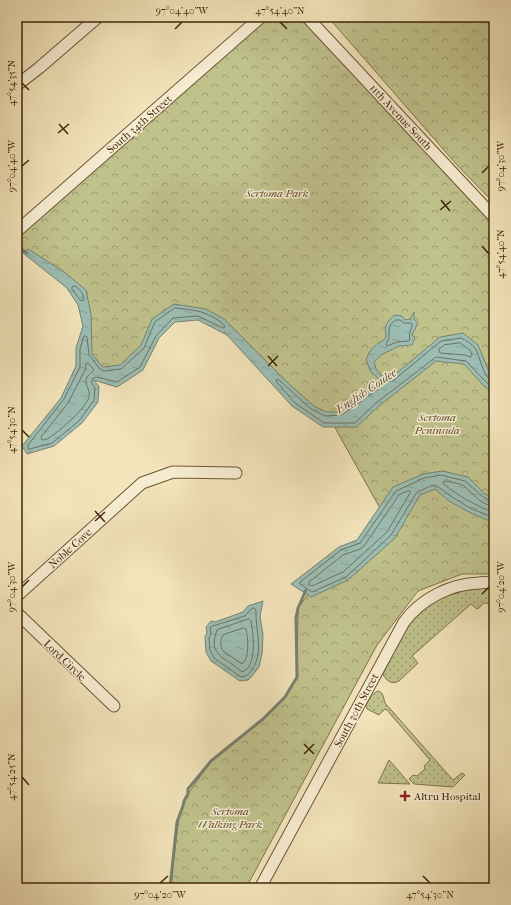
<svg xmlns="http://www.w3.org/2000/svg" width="511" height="905" viewBox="0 0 511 905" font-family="'IM FELL French Canon',serif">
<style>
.grass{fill:url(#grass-dots);stroke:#80744a}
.park{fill:url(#park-crowns);stroke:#80744a}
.water{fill:url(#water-ripples);stroke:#778270}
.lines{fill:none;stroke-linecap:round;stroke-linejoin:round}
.shore{stroke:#6e725f;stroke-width:1}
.stream{stroke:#778270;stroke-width:3}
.minor-casing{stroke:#6c5636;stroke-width:13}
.minor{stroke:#f7edd3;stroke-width:11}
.ticks{fill:none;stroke:#3f2709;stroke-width:1.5}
.poi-dot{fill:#8f2418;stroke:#f7edd3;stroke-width:1.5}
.labels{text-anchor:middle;stroke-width:3;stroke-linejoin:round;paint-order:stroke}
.street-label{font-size:11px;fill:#3f2709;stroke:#f7edd3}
.park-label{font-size:11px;font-style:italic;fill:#5f4e2a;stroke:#f7edd3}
.poi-label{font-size:11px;fill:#3f2709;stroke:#f7edd3;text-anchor:start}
.water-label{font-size:12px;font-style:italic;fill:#564d34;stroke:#f7edd3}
.neatline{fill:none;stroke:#3f2709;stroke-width:1.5}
.ticks-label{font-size:10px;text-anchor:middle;fill:#3f2709}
</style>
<defs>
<pattern id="grass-dots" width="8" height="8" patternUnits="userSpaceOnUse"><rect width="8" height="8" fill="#c0c28c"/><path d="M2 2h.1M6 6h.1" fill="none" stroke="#9d9e71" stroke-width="1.8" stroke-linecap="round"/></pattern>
<pattern id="park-crowns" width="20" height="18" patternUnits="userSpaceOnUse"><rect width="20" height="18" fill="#c0c28c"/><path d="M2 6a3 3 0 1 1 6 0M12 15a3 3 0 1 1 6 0" fill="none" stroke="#9d9e71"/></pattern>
<pattern id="water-ripples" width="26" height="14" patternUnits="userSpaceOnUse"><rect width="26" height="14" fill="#9cbeb5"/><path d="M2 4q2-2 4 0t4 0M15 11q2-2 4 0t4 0" fill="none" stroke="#87a39a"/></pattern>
</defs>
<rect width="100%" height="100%" fill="#f3e4bb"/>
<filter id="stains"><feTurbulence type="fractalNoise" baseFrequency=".005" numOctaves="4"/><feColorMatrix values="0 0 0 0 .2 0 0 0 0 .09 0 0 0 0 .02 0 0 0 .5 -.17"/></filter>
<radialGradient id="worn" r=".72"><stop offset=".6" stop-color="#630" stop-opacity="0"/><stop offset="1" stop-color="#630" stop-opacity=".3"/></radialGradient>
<g class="grass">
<path d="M488 588 494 589V604L484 603 479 608 477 609 471 604 412 656 418 663 399 681C392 685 386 681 383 674 392 657 399 638 411 622 424 606 446 594 466 589 473 588 481 588 488 588Z"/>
<path d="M378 691C384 693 383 697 385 703L453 780 462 773 465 775 453 787 414 784 409 779 413 775 417 776 425 769 424 766 430 760 386 709 384 710 379 715 367 709 366 705C369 699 372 694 378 691Z"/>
<polygon points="389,760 410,784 378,783"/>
</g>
<g class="park">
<polygon points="261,17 307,17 494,217 494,574 462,574 418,591 377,645 246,888 170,888 179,817 188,794 211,761 263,719 285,697 297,677 298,608 331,563 390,526 334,426 327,422 231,329 178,312 119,379 89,371 86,318 73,290 17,245 17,238"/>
<polygon points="328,17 494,17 494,203 456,164"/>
</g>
<g class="water">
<path d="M28 249 63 271 86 290 91 314 92 354 103 367 120 365 141 345 152 319 174 304 206 309 224 319 290 385 314 406 326 412H339L378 384 379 379 371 372 366 360C368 354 370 350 375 346 378 342 383 342 386 337 384 326 386 322 395 315L402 316 405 320 410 319 414 312V319L418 323 412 335 415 338 412 345 399 346 381 355 374 362 376 369 383 377H392L440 337 463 333 478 345 490 374 494 379V393L484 386 464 364 436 361 379 406 356 427H323L292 406 227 335 198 320 175 322 159 338 143 370 117 387 93 380 99 386 98 402 82 423 54 446 27 454 22 446 61 398 76 366V348L83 326 78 305 67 288 23 253Z"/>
<polygon points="442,471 468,477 485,494 494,497 494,523 469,512 449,501 435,489 420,495 395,538 348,580 311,597 291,584 339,547 357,540 393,487 423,474"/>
<polygon points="263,601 260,616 263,635 262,654 259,667 252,676 248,680 240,681 211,661 206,652 205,637 207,633 206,627 211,621 215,622 243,612 248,606"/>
</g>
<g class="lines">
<g class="shore">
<path d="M73 286H75C80 290 85 294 83 301L80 300 72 289Z"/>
<path d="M175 308C183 309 197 310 204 313 210 315 223 322 225 327L223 328 198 316 173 318 156 336 140 367 117 382 97 377 93 378 91 382 95 388 94 400 79 421 52 443 30 449H28V445L64 399 80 367V349L84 336H86L87 337 89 355 100 369 104 371 121 369 144 348 155 322Z"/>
<path d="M396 320H400L404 323H410L412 324C412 331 408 331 410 340L408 341 397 342 387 346 386 344 389 338V329L391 324Z"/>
<polygon points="460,343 470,350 472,355 471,357 470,357 465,355 440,353 439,351 439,349 444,345"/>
<path d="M87 363 89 364 94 370C92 373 89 374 87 377 83 384 91 389 89 397 86 408 60 431 50 437 48 439 45 440 42 440L41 437 68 403 85 370 86 364Z"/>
<path d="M494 381C482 380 481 355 474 347 471 343 465 340 461 338L441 341 394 380 392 381H383L380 388 341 415 325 416 311 409 279 380 277 379 276 381 295 403 324 423H355L376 403 436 357 466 361 487 383 494 388"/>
<polygon points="408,491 410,491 410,493 387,532 343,572 312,586 309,585 309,582 343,555 360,549 364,546 399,495"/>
<polyline points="494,501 491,501 483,497 465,481 441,475 424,478 396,491 360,543 341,550 300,582 300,584 312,592 346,577 391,535 417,492 433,485 437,486 452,497 470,508 494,518"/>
<path d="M494 506C480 505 474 494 464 486 459 483 451 482 445 481L443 482 444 484C459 497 476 505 494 513"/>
<path d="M254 608 256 610C255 630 265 653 251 671 248 675 246 676 241 677L214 658 210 650 209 638 211 634 210 628 212 626 216 625 245 616 250 610Z"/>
<path d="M249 619 251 621C253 633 258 667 242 672 239 669 235 667 232 664 216 654 210 649 217 630Z"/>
<path d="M244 628 246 629C248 638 250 658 242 664L223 651C220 646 220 640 223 635Z"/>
</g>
<g class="stream">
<polyline points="21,249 27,253"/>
<polyline points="170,888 177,822 183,806 184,801 188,794 188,789 211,761 263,719 285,697 297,677 296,618 298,608 306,590"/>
</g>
<g class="minor-casing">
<g id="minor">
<polyline points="307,17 494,217"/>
<polyline points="17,85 39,68 98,17"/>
<polyline points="17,231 261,17"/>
<polyline points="17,596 142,483 173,472 236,473"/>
<polyline points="17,613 114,706"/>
<path d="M260 888 404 622C421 599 450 584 479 583 484 582 489 583 494 583"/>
</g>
</g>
<use href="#minor" class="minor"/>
</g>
<path class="ticks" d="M280 22 287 29M175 29 182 22M22 83 29 90M59 124 68 134M58 133 69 124M22 166 29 160M482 173 489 166M441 200 450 211M440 210 451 201M482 246 489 254M268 356 277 366M268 366 278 356M22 430 29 437M95 511 105 522M95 521 105 512M22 587 29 580M482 594 489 587M304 744 314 754M304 754 314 744M22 777 29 785M423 876 430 883M160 883 168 876"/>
<path class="poi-dot" d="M403 790h4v4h4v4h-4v4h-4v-4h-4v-4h4z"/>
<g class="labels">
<g class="street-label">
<text transform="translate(401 117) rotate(47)" y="4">11th Avenue South</text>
<text transform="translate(139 124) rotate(-41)" y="4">South 34th Street</text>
<text transform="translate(70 548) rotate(-42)" y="4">Noble Cove</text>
<text transform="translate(65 660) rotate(44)" y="4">Lord Circle</text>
<text transform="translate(356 710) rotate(-62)" y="4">South 30th Street</text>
</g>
<g class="park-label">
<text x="277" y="197">Sertoma Park</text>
<text x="437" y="421">Sertoma<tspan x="437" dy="13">Peninsula</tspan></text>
<text x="230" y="815">Sertoma<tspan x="230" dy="13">Walking Park</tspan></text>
</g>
<g class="poi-label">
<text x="414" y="800">Altru Hospital</text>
</g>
<g class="water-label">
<text transform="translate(366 391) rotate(-34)" y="4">English Coulee</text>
</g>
</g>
<rect width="511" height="905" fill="none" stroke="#f3e4bb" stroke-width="44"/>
<rect x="22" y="22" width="467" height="861" class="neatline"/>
<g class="ticks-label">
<text x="182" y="14">97°04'40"W</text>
<text x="280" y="14">47°54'40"N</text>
<text transform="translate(11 83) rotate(-90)" y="4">47°54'35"N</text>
<text transform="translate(11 166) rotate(-90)" y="4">97°04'40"W</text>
<text transform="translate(500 166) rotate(-90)" y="4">97°04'30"W</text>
<text transform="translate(500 254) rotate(-90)" y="4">47°54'40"N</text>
<text transform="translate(11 430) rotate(-90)" y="4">47°54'30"N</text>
<text transform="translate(11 587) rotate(-90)" y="4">97°04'30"W</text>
<text transform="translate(500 587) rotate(-90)" y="4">97°04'20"W</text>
<text transform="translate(11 777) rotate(-90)" y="4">47°54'25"N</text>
<text x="160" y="898">97°04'20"W</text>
<text x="430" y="898">47°54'30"N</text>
</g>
<rect width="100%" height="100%" filter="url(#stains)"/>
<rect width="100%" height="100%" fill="url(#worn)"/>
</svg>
